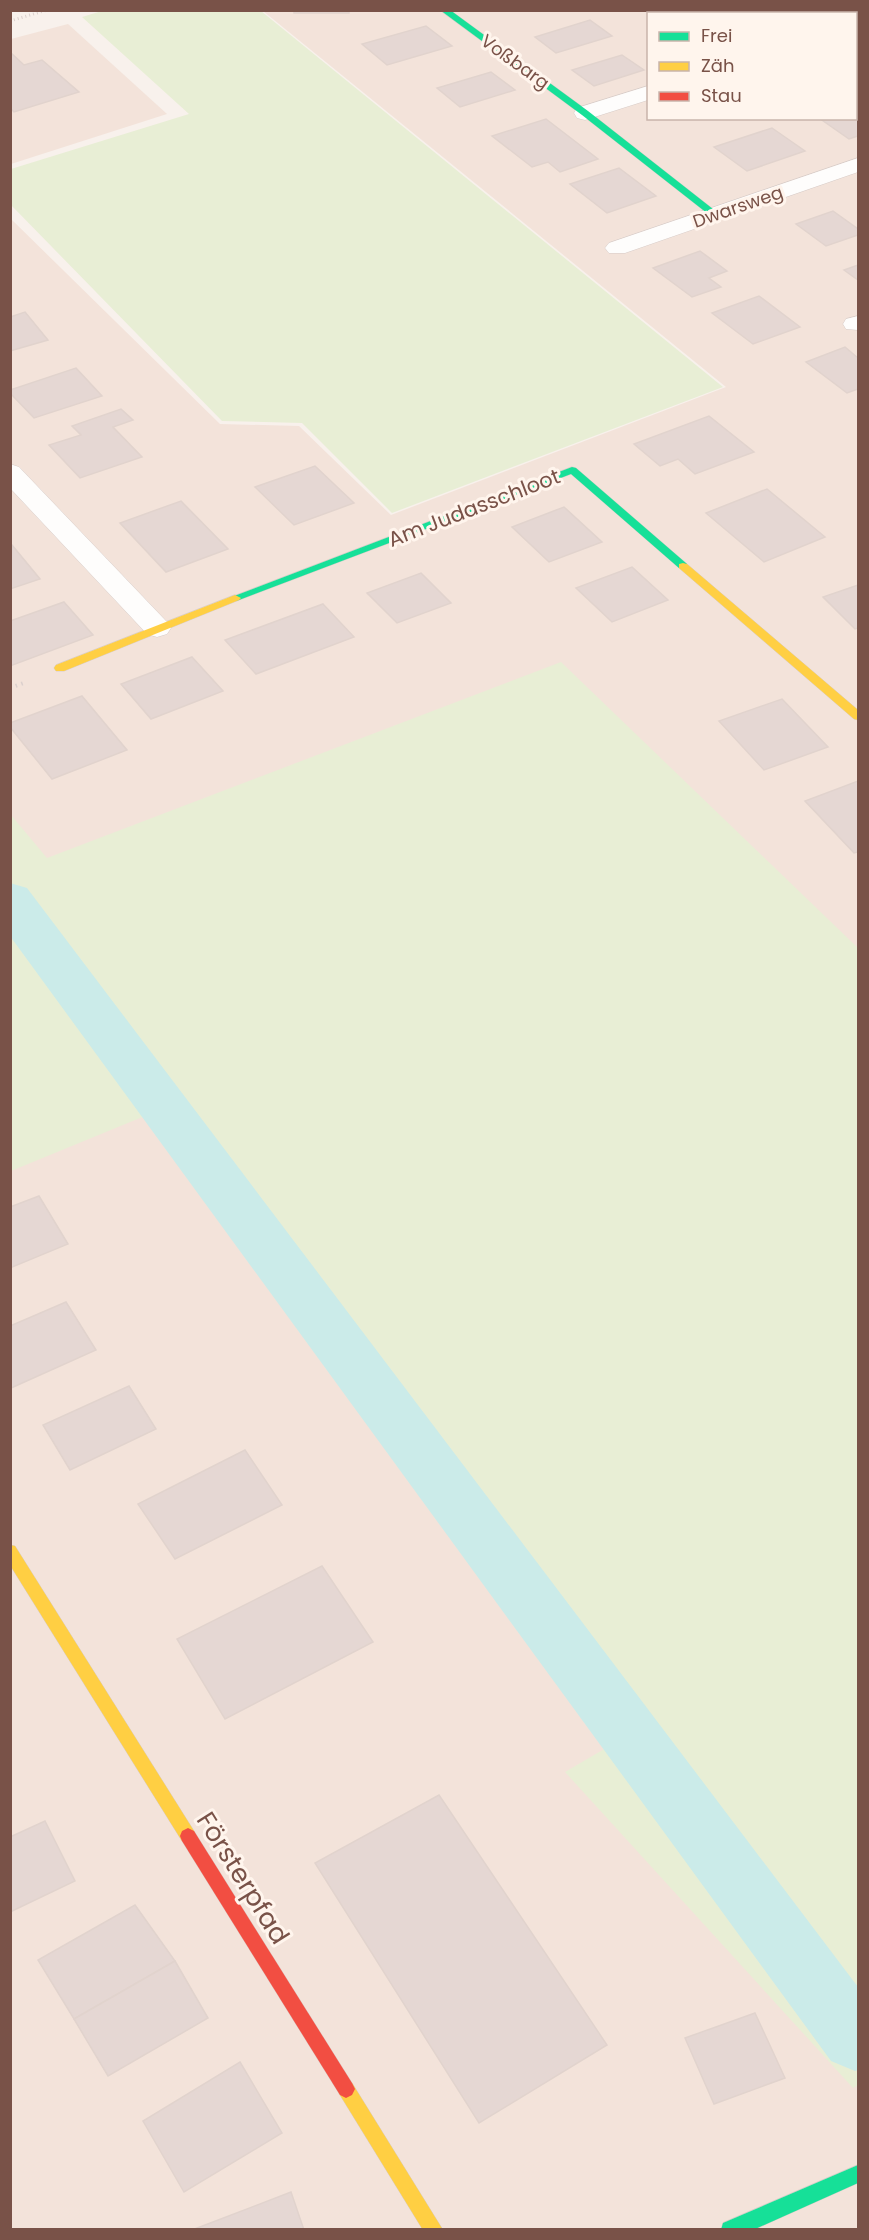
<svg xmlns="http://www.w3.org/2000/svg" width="869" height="2240" viewBox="0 0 869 2240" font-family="Poppins,sans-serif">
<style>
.residential{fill:#f3e3da;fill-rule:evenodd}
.green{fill:#e8eed5}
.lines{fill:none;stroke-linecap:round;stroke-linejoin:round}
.canal{fill:#cbebe9;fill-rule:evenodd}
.building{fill:#e5d7d3;stroke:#e1d3cd;stroke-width:1.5}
.street-casing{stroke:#d7ccc8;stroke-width:1}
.fast-casing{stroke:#d9cec9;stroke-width:1}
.slow-casing{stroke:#d9cec9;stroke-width:1}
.jam-casing{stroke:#d9cec9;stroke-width:1}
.path-far1{stroke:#dbd0cd;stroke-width:3;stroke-dasharray:1 3;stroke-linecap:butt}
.path{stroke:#dbd0cd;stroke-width:4;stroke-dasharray:1.5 4.5;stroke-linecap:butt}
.street{fill:#fefdfc;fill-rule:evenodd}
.fast{fill:#16e098;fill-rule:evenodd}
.slow{fill:#ffcf43;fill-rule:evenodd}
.jam{fill:#f24e42;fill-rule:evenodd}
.labels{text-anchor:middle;stroke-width:6;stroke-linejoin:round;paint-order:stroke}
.far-street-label{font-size:18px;fill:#795248;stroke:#fff5ed}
.street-label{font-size:21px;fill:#795248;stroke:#fff5ed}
.near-street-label{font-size:26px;fill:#795248;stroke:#fff5ed}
</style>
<rect width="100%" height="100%" fill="#f8f1ec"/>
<g class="residential">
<path d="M263 11H858V2229H11L10 218 220 424 299 426 391 515 726 387ZM648 14H856V118H648Z"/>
<polygon points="68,24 167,114 11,164 11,39"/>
</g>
<g class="green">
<polygon points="105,10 261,11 723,387 392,513 302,423 222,421 11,205 11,169 189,114 82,17"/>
<polygon points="561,662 858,948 858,2085 853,2088 565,1772 635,1731 157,1111 11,1171 11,815 47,858"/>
</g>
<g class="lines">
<polygon class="canal" points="10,883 27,888 858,1987 858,2070 855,2071 831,2061 10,936"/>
</g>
<g class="building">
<rect x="294" y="10" width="55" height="3"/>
<polygon points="590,20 612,36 556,53 535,37"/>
<polygon points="426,26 452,46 387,65 362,44"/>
<polygon points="10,52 24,65 42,60 79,92 14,112 10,108"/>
<polygon points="622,55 644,70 594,86 572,70"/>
<polygon points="491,72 515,90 460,107 437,88"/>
<polygon points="856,105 858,107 858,136 849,139 819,118 856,118"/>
<polygon points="546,119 598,159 560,172 548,162 532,167 492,136"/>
<polygon points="772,128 805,151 747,171 714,147"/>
<polygon points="619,168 656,196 607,213 570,184"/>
<polygon points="833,211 858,229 858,235 826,246 796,224"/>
<polygon points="700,251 727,271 709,278 721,287 692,297 653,268"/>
<polygon points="858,265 858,280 844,270"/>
<polygon points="759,296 800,327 753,344 712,313"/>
<polygon points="25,312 48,340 10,351 10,317"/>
<polygon points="845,347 858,358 858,389 847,393 806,362"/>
<polygon points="76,368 102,396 34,418 10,393 10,390"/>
<polygon points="121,409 133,420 113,427 142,457 80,478 49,445 81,435 72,426"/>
<polygon points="709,416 754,452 695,474 678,459 660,466 634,444"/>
<polygon points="315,466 354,503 294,525 255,487"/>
<polygon points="767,489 825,537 764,562 706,513"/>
<polygon points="181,501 228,549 166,572 120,523"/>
<polygon points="564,507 602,542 549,562 512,527"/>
<polygon points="12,545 40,579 10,589"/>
<polygon points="632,567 668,600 612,622 576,588"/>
<polygon points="421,573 451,603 397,623 367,593"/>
<polygon points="858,585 858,628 855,629 823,597"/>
<polygon points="64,602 93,635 10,666 10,621"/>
<polygon points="323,604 354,637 256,674 225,640"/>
<polygon points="192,657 223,691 151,719 121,684"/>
<polygon points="82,696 127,750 52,779 10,727 10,723"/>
<polygon points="782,699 828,747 764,770 719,721"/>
<polygon points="858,781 858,852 854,853 805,801"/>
<polygon points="39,1196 68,1244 10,1268 10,1207"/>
<polygon points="66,1302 96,1350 11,1388 10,1326"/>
<polygon points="129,1386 156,1429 70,1470 43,1425"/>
<polygon points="245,1450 282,1505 175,1559 138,1504"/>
<polygon points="322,1566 373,1642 225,1719 177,1639"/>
<polygon points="439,1795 607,2045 479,2123 315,1863"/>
<polygon points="45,1821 75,1881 10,1912 10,1837"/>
<polygon points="135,1905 175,1961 74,2019 38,1960"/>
<polygon points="175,1961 208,2018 108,2076 74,2019"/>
<polygon points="755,2013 785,2078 714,2104 685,2038"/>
<polygon points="240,2062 282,2133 184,2192 143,2121"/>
<polygon points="291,2192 304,2230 192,2230"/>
</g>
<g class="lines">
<g class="street-casing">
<g id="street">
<polygon points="812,10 834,10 836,14 814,14"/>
<rect x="856" y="26" width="2" height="14"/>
<polygon points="648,86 648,100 585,120 577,118 574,113 577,108"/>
<polygon points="858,158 858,172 625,253 609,253 605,248 609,243"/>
<polygon points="858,316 858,330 846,329 843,324 846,319"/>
<polygon points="10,464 19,467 167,622 171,628 167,634 157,637 147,634 10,488"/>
</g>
</g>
<g class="fast-casing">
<g id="fast">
<polygon points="440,10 450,10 588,111 718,213 718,217 712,217 582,115"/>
<polygon points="572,467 576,468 687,564 687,568 679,568 571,474 239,600 235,601 229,598"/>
<polygon points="858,2165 858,2183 753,2230 721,2230 723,2223"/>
</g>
</g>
<g class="slow-casing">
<g id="slow">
<polygon points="683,563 687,564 858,710 858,720 854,719 679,568 679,564"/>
<polygon points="235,595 241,598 239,600 64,671 56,671 54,668 56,665"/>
<polygon points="10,1545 15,1546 194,1831 196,1836 194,1841 188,1844 182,1841 10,1565"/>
<polygon points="346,2080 352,2083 443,2230 423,2230 340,2095 337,2089 340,2083"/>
</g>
</g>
<g class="jam-casing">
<polygon id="jam" points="188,1828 194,1831 352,2083 355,2089 352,2095 346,2098 340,2095 182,1841 180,1836 182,1831"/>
</g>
<polyline class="path-far1" points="10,21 47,10"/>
<polyline class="path" points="10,688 24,683"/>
<use href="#street" class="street"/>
<use href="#fast" class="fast"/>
<use href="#slow" class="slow"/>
<use href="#jam" class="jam"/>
</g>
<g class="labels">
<g class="far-street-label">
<text transform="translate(515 62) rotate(36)" y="6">Voßbarg</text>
<text transform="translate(738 207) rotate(-19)" y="6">Dwarsweg</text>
</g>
<g class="street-label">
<text transform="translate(474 508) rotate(-21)" y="7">Am Judasschloot</text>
</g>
<g class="near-street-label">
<text transform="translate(243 1878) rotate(58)" y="9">Försterpfad</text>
</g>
</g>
<rect width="869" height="2240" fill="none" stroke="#795248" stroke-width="24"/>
<rect x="647" y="12" width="210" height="108" fill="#fff5ed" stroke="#c9b4ab" stroke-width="1.5"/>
<rect x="659" y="32" width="30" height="9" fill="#16e098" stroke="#c9b4ab" stroke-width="1.5"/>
<text x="701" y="42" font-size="18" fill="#795248">Frei</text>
<rect x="659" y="62" width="30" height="9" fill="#ffcf43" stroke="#c9b4ab" stroke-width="1.5"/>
<text x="701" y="72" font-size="18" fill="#795248">Zäh</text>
<rect x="659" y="92" width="30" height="9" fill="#f24e42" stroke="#c9b4ab" stroke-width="1.5"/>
<text x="701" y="102" font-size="18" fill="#795248">Stau</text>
</svg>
